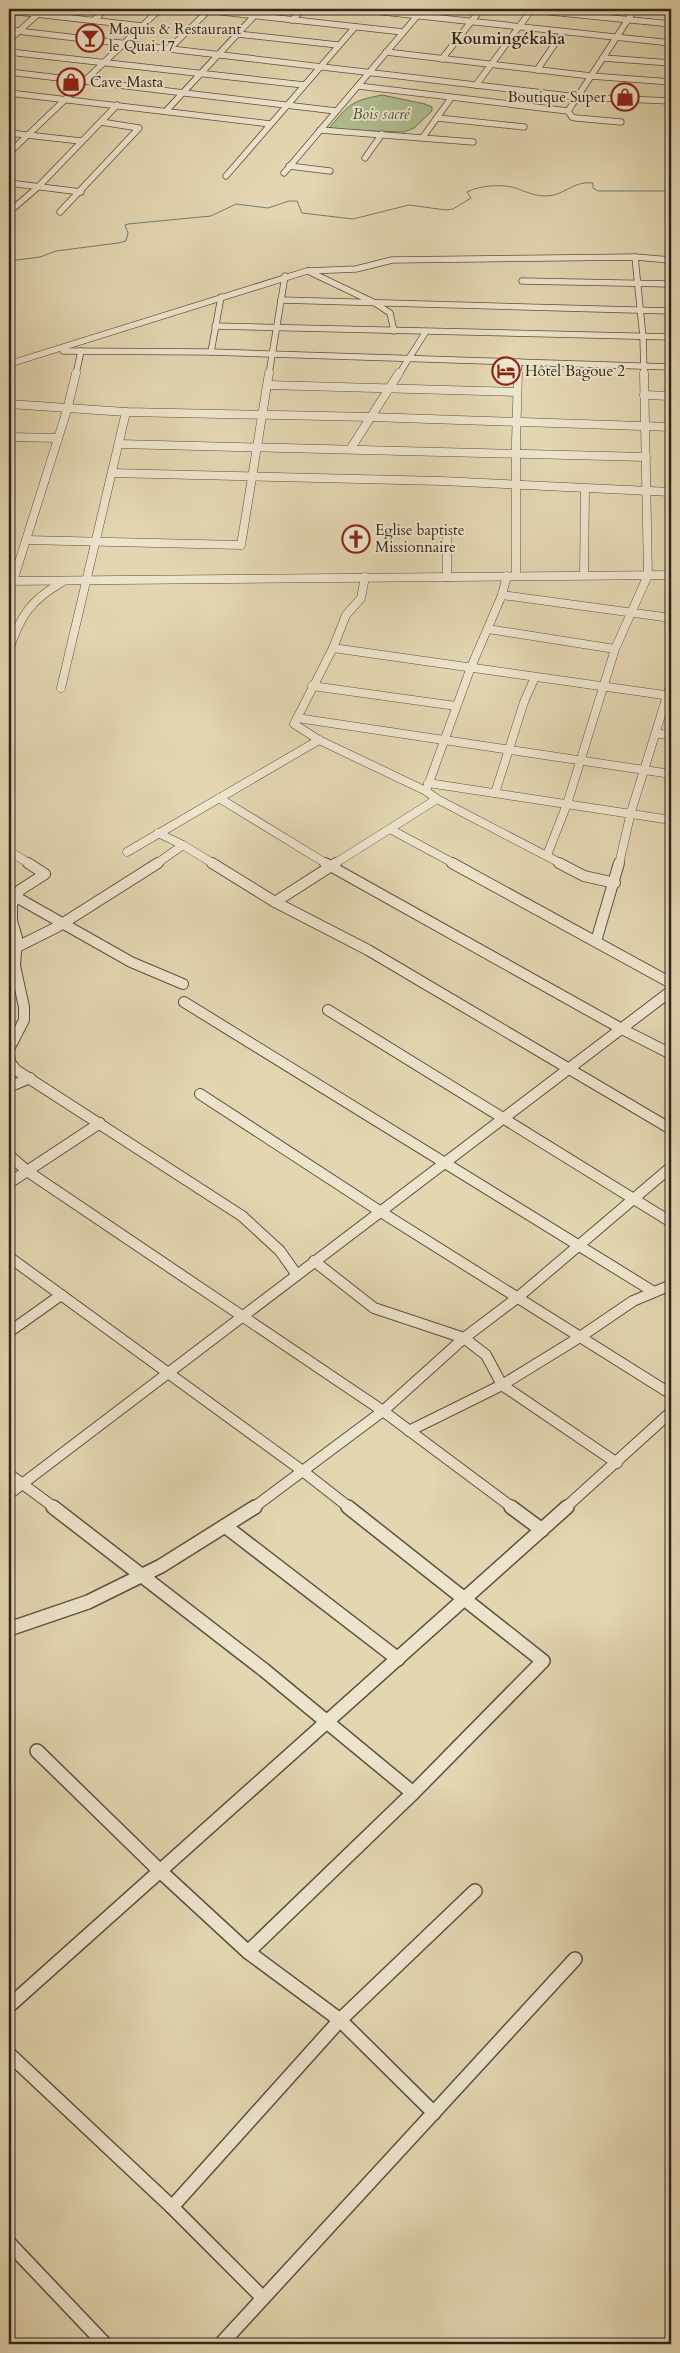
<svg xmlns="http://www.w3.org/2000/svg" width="680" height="2353" viewBox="0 0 680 2353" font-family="Cardo,serif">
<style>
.green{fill:#afbf8f;stroke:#6e7255}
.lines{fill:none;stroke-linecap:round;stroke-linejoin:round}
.stream{stroke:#6c7e74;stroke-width:1}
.minor-far3-casing{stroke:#5b5140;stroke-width:7}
.minor-far2-casing{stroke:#5b5140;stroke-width:9}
.minor-far1-casing{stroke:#5b5140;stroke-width:12}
.minor-casing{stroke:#5b5140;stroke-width:16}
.minor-far3{stroke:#ede4cc;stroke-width:5.5}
.minor-far2{stroke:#ede4cc;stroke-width:8}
.minor-far1{stroke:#ede4cc;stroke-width:10}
.minor{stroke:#ede4cc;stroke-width:13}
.labels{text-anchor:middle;stroke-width:4;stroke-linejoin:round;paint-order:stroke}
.far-poi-label{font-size:15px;fill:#2e251b;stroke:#ede4cc;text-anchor:start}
.far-park-label{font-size:15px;font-style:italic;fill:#4e4c38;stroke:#ede4cc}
.far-quarter-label{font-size:16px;font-weight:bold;fill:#2e251b;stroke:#ede4cc}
</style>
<rect width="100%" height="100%" fill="#e3d6b1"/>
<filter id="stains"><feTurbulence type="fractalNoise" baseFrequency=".004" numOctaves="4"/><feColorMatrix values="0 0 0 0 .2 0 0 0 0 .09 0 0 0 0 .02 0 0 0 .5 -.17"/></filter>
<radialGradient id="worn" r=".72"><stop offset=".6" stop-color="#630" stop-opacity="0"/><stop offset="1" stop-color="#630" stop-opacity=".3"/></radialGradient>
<path class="green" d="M382 95 425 104 432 107V111L414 128 404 132 332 130 330 127C350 104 351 101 382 95Z"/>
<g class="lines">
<path class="stream" d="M9 261 40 257 56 251 118 243 126 241 128 233 125 225 128 224 211 216 236 204 268 208 289 201H297L302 213 353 219 409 205 446 210 453 209 471 198 467 192C480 185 503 184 516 188 526 192 535 196 546 196 564 196 574 180 593 183V188L598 191H671"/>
<g class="minor-far3-casing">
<g id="minor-far3">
<polyline points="195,9 403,32"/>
<polyline points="356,9 671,43"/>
<polyline points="531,10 671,24"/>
<polyline points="9,11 142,26"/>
<polyline points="94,20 106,9"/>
<polyline points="292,20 303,9"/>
<polyline points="9,30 577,97 671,101"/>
<polyline points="237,34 338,45"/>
<polyline points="9,40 38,14"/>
<polyline points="170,48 209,10"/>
<polyline points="9,52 304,85"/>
<polyline points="386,52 591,76 671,82"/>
<polyline points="603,58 671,63"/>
<polyline points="442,59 481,9"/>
<polyline points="537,70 563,32"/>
<polyline points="9,72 336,111"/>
<polyline points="476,85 532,9"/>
<polyline points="358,86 568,111 572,117 576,118 621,122"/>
<polyline points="9,93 270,124"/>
<polyline points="166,111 254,16"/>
<polyline points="568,111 635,9"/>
<polyline points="437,118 524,127"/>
<polyline points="320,130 473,142"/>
<polyline points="9,133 81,141"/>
<polyline points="423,137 451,98"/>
<polyline points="9,153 160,9"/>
<polyline points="365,158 382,134"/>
<polyline points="289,166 330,171"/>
<polyline points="284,173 423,9"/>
<polyline points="226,176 355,27"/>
<polyline points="9,183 81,192"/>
<polyline points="9,212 38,187 117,105"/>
<polyline points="60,212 139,128 101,122"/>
<polyline points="635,257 643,337 644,374"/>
<polyline points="308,271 375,303 390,313 394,331"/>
<polyline points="522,281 671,284"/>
<polyline points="281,300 671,311"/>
<polyline points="215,326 671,337"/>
<polyline points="63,351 211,352 671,367"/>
<polyline points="211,352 221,297"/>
<polyline points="9,364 307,271 356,269 392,260 635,257 671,260"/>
<polyline points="76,374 81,351"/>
<polyline points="269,374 285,276"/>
<polyline points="399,374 425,333"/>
<polyline points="518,374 519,362"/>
</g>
</g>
<g class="minor-far2-casing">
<g id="minor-far2">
<polyline points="268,385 517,392"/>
<polyline points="644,395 671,396"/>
<polyline points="9,404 126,412 370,417 671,427"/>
<polyline points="9,437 58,438"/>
<polyline points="119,444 646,457"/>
<polyline points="351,448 399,373"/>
<polyline points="112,473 442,481 671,492"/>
<polyline points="447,531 447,577"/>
<polyline points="26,540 241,545 269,373"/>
<polyline points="584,575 585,489"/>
<polyline points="516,576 516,442 518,373"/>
<polyline points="365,577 361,598 346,615 333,648 294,724 319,740 426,791 437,799 562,864"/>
<polyline points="9,581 671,575"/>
<polyline points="13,581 67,410 76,373"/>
<polyline points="502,595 671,618"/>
<polyline points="488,629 615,649"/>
<polyline points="333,648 671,696"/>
<path d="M9 650C20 616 31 600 62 582"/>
<polyline points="312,686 456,706"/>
<polyline points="61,688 126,412"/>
<polyline points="297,718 671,774"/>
<polyline points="656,733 671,736"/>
<polyline points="428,783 671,820"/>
<polyline points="427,788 471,667 502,595 507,576"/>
<polyline points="495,793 524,702 535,677"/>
<polyline points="219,798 327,864"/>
<polyline points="390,829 455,864"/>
<polyline points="158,833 183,845 214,864"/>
<polyline points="9,851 30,864"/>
<polyline points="127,852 319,740"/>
<polyline points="547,855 567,804 615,649 648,575 644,373"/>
<polyline points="156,864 183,845"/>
<polyline points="334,864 437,799"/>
<polyline points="619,864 631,812 671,683"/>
</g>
</g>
<g class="minor-far1-casing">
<g id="minor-far1">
<polyline points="212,863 275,902 368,950 671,1129"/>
<polyline points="325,863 620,1028 671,1054"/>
<polyline points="452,863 671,983"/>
<polyline points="559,863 584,876 615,883"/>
<polyline points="9,893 131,962 183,984"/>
<polyline points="275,902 336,863"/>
<polyline points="596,941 619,863"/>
<polyline points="9,951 57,927 158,863"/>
<polyline points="184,1002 654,1292"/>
<polyline points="328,1010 671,1222"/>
<polyline points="9,1049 24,1020 24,1007 15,966 17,938 12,921 12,904 20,890 45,874 28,863"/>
<polyline points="9,1056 10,1062 16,1070 242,1216 280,1251 297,1275"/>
<polyline points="9,1087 30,1078"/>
<polyline points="200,1094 381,1212 671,1394"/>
<polyline points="9,1155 27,1171 383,1411 513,1508"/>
<polyline points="9,1183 100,1123"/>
<polyline points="9,1257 304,1472 350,1508"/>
<polyline points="314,1261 374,1308 464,1338 486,1355 502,1385 617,1463"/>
<polyline points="9,1332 61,1295"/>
<polyline points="409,1431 502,1385 580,1337 633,1301 671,1285"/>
<polyline points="9,1474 55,1508"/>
<polyline points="9,1494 671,991"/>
<polyline points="253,1508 383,1411 464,1338 517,1298 671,1167"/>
<polyline points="565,1508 671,1412"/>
</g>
</g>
<g class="minor-casing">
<g id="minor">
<polyline points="53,1507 264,1670 413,1793"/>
<polyline points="511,1507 542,1530"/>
<polyline points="225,1526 398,1659"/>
<polyline points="9,1629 88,1602 161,1566 255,1507"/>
<polyline points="37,1751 159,1870 248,1952 340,2020 434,2113"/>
<polyline points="248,1952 413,1793 543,1661 348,1507"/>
<polyline points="9,2006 567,1507"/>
<polyline points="9,2054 172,2207 263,2298"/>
<polyline points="172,2207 340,2020 475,1891"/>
<polyline points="9,2243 105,2344"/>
<polyline points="221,2344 575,1959"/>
</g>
</g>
<use href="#minor-far3" class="minor-far3"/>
<use href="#minor-far2" class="minor-far2"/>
<use href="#minor-far1" class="minor-far1"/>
<use href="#minor" class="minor"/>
</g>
<defs>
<g id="bar-ring" transform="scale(1.4375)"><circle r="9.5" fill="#ede4cc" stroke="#8f2418" stroke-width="1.5"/><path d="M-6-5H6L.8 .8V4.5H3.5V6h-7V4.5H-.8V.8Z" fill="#8f2418"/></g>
<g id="shop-ring" transform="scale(1.4375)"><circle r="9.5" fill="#ede4cc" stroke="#8f2418" stroke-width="1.5"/><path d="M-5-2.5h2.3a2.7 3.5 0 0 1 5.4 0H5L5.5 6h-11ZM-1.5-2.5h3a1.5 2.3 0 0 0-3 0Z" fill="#8f2418"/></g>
<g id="hotel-ring" transform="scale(1.4375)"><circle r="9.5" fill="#ede4cc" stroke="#8f2418" stroke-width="1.5"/><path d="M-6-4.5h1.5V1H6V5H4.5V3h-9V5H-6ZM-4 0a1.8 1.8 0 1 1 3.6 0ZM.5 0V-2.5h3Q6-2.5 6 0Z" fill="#8f2418"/></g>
<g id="church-ring" transform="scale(1.4375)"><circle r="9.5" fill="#ede4cc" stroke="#8f2418" stroke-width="1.5"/><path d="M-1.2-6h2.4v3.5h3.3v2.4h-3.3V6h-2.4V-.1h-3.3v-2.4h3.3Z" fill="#8f2418"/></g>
</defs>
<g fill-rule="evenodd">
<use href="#bar-ring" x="90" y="38"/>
<use href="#shop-ring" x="71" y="82"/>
<use href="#shop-ring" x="625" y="97"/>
<use href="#hotel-ring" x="506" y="371"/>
<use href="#church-ring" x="356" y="539"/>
</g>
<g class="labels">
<g class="far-poi-label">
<text x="109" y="34">Maquis &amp; Restaurant<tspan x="109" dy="17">le Quai 17</tspan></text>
<text x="90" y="87">Cave Masta</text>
<text x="606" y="102" text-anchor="end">Boutique Super</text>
<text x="525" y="376">Hôtel Bagoue 2</text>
<text x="375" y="535">Eglise baptiste<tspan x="375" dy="17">Missionnaire</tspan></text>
</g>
<g class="far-park-label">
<text x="381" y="119">Bois sacré</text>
</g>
<g class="far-quarter-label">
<text x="508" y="44">Koumingékaha</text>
</g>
</g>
<rect width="680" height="2353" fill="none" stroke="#e3d6b1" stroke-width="30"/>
<rect x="10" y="10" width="660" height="2333" fill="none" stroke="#2e251b" stroke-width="2.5"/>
<rect x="15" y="15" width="650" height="2323" fill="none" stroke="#2e251b"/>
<rect width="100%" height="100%" filter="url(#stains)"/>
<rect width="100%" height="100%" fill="url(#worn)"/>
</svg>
